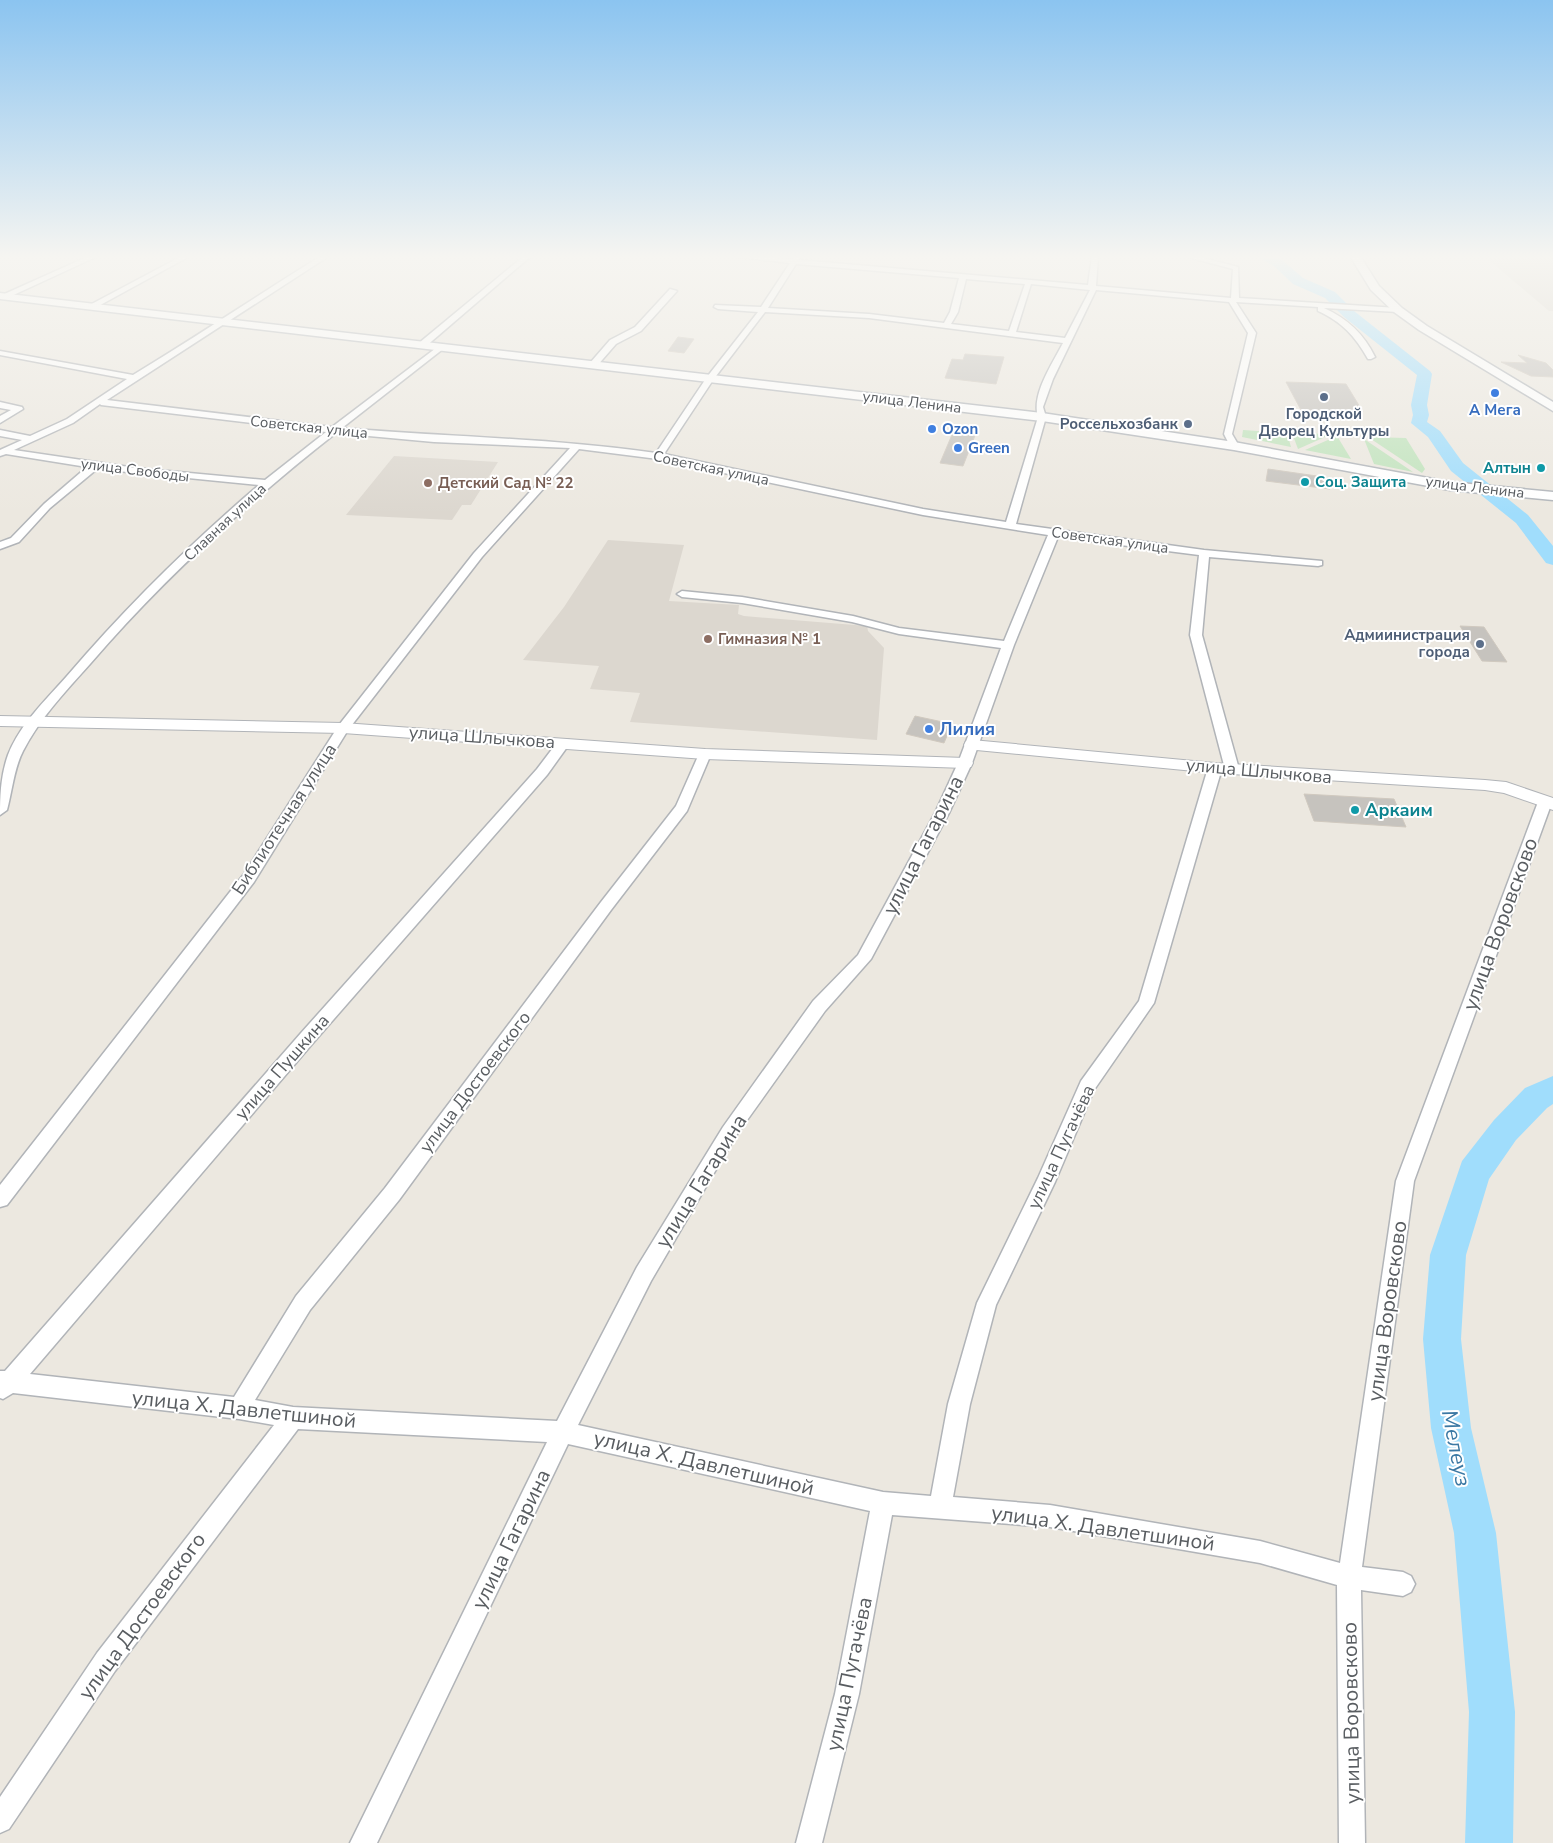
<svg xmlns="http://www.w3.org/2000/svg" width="1553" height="1843" viewBox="0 0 1553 1843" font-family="'Nunito Sans',sans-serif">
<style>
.education{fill:#dcd7cf}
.green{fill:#c1e3bd}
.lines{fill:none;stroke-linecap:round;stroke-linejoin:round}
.river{fill:#a0ddfc;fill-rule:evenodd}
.building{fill:#c6c3be;stroke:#d0c9bf}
.minor-casing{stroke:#b1b4b8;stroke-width:3}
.tertiary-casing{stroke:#b1b4b8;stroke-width:2}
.secondary-casing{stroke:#b2b6bb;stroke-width:3}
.minor{fill:#fff;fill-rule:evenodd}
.tertiary{fill:#fff;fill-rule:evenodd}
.secondary{fill:#fff;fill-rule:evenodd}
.shop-dot{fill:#3f7fe0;stroke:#fff;stroke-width:2}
.service-dot{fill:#5c6f8a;stroke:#fff;stroke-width:2}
.culture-dot{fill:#0f9aa8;stroke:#fff;stroke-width:2}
.education-dot{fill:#8d6e63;stroke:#fff;stroke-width:2}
.labels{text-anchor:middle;stroke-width:4;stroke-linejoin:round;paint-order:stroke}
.far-street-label{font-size:15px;fill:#595d61;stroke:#fff}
.far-shop-label{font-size:15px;font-weight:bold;fill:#366cbe;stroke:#fff;text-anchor:start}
.far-service-label{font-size:15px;font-weight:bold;fill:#4e5e75;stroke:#fff;text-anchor:end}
.far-culture-label{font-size:15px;font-weight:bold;fill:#0d838f;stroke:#fff;text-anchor:end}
.far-education-label{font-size:15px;font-weight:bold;fill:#785e54;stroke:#fff;text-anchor:start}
.shop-label{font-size:18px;font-weight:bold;fill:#366cbe;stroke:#fff;text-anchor:start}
.street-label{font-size:18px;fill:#595d61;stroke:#fff}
.culture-label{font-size:18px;font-weight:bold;fill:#0d838f;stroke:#fff;text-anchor:start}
.near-street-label{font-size:21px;fill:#595d61;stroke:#fff}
.near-water-label{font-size:22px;font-style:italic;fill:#3c79a4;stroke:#fff}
</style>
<rect width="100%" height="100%" fill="#ece8e0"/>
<g class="education">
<polygon points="1484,256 1553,256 1553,311 1549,311"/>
<polygon points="394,456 498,462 471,505 462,505 452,520 346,515"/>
<polygon points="608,540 684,545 669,601 739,605 738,614 744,616 867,626 868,631 884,648 877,740 630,722 640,693 590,689 599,666 523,660 564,607"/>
</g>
<g class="green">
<polygon points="1243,430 1287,433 1291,447 1242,437"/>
<polygon points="1292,433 1332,434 1298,449"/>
<polygon points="1337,436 1351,459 1305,450"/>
<polygon points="1368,437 1406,438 1425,469 1422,473"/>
<polygon points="1364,439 1413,472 1374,464"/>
</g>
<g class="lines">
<g class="river">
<polygon points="1256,256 1273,256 1282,260 1303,278 1335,292 1354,311 1430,371 1432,374 1427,405 1429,415 1427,422 1440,431 1463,463 1528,515 1553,546 1553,565 1546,563 1516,523 1451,471 1428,437 1411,423 1413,415 1411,405 1417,375 1344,317 1325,298 1293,284 1274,266"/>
<polygon points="1553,1076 1553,1104 1547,1108 1516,1140 1489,1179 1466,1255 1461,1339 1471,1428 1496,1533 1515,1712 1513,1843 1465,1843 1469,1712 1454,1533 1431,1428 1423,1339 1430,1255 1462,1161 1494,1120 1525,1088"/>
</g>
</g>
<g class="building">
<polygon points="678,337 694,339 684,353 668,351"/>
<polygon points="965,354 1004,357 996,384 945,378 952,359 963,360"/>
<polygon points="1518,355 1546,363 1553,370 1553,377 1531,376 1501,362 1527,363"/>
<polygon points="1286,382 1346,384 1363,412 1301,410"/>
<polygon points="954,430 976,433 963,466 940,463"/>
<polygon points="1268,469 1331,478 1330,489 1266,481"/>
<polygon points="1460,626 1484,627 1507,662 1482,661"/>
<polygon points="915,716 952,724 944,743 906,734"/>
<polygon points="1304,794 1394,799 1406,827 1314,821"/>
</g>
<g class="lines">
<g class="minor-casing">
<g id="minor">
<polygon points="89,256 98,256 7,298 0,296"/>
<polygon points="182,256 190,256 93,309 86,307"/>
<path d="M321 256H329L107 400 332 427 440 345H443V349L342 428C447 437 552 438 656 453L707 377 758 312 718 309 714 307 715 305 761 307 790 263 730 256 793 259 795 256H801L799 260 1088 285 1092 256H1098L1096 286 1231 298 1233 269 1184 256H1196L1238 267 1239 298 1398 308 1402 310 1398 312 1324 308C1348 319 1364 334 1375 357L1371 359H1368C1355 336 1342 322 1318 311V307L1236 302 1256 333 1232 434 1239 446 1234 449 1231 448 1224 434 1248 333 1229 302 1096 290 1053 379 1043 407 1046 417 1016 524 1204 550 1322 561V565L1318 566 1209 557 1202 635 1239 769 1232 773 1225 769 1190 635 1199 555 1058 537 1014 645 972 763 949 813 871 959 825 1011 735 1137 651 1281 578 1425 883 1492 931 1496 948 1404 977 1303 1038 1178 1081 1081 1139 1001 1208 768 1215 764 1222 768 1154 1003 1094 1090 1055 1182 996 1305 970 1404 953 1497 1050 1505 1260 1541 1340 1563 1396 1181 1538 802 1545 797 1550 799 1552 802 1414 1181 1362 1567 1403 1572 1411 1576 1415 1584 1411 1592 1403 1596 1361 1590 1365 1843H1339L1337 1585 1260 1563 1050 1527 892 1515 859 1694 822 1843H796L835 1694 870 1511 568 1444 377 1843H350L547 1442 298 1429 115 1671 9 1829 0 1833V1797L97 1653 274 1425 239 1419 13 1393 3 1399 0 1398V1371H5L301 1033 537 769 559 740H569L570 743 547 775 313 1043 30 1374 234 1397 296 1296 385 1188 601 902 676 806 699 754 705 750 711 754 687 811 611 910 399 1200 310 1310 255 1400 293 1407 557 1421 637 1267 723 1127 813 1001 858 955 935 813 958 763 1001 648 899 634 852 622 742 603 682 597 677 594 682 591 742 597 853 616 899 628 1004 641 1048 535 923 515 658 459 579 449 482 557 348 730 254 882 7 1205 0 1207V1185L244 874 339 725 474 553 570 448 434 442 336 433C247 503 164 578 90 664 65 692 40 718 23 751 14 768 12 792 7 810L0 815C0 794 1 775 8 755 20 724 46 700 67 676 126 607 190 544 259 485L97 469 50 508 19 542 0 549V542L11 538 44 504 87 467 6 454 0 456V450L22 440 0 436V430L30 436 67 419 127 379 0 355V351L133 375C196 337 258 295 321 256ZM796 264 959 278 950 312 944 323 869 314 768 308ZM966 279 1025 284 1009 331 951 324 958 312ZM1031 284 1090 290 1065 338 1016 332ZM765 312 869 318 1063 343C1053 363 1031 394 1038 417L1006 522 923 509 664 454 713 380ZM100 404 101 405 326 432 265 480 136 468 14 450 73 423Z"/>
<polygon points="524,256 531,256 425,347 419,347 419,343"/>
<polygon points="670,289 677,291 641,331 616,344 596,367 590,367 590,363 610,340 635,327"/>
<polygon points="0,402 22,407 23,409 0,423 0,416 11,410 0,408"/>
</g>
</g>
<g class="tertiary-casing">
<g id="tertiary">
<polygon points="0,716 343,723 705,749 965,758 971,759 973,763 971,767 965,768 705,759 343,733 0,726"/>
<polygon points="972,740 1215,763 1485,780 1506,782 1553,798 1553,810 1504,793 1485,790 1215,773 966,749 964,745 966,741"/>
</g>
</g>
<g class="secondary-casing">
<g id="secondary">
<polygon points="1350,256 1360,256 1379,286 1402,308 1427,326 1553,402 1553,411 1419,330 1394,312 1371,290"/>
<polygon points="0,293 1042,413 1234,442 1450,482 1553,492 1553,500 1450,490 1234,450 1042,421 0,299"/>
</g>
</g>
<use href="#minor" class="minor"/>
<use href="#tertiary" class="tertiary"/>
<use href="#secondary" class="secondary"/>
</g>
<linearGradient id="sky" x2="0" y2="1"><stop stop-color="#8bc4f0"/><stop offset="0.5" stop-color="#f6f5f1"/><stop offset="1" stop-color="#f6f5f1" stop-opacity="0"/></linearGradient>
<rect width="1553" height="514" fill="url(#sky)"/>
<g class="shop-dot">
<circle cx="1495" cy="393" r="5"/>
<circle cx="932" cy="429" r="5"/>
<circle cx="958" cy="448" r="5"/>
<circle cx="929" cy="729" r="5"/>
</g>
<g class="service-dot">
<circle cx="1324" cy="397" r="5"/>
<circle cx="1188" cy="424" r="5"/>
<circle cx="1480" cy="644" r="5"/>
</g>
<g class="culture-dot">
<circle cx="1541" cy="468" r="5"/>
<circle cx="1305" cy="482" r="5"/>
<circle cx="1355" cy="810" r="5"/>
</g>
<g class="education-dot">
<circle cx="428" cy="483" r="5"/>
<circle cx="708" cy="639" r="5"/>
</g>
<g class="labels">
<g class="far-street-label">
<text transform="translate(912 402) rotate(7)" y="5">улица Ленина</text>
<text transform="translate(309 427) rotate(6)" y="5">Советская улица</text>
<text transform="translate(711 468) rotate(12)" y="5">Советская улица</text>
<text transform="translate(135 470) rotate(7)" y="5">улица Свободы</text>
<text transform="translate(1475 487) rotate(7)" y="5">улица Ленина</text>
<text transform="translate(225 522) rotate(-43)" y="5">Славная улица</text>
<text transform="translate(1110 540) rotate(8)" y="5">Советская улица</text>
</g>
<g class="far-shop-label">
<text x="1495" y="415" text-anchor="middle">А Мега</text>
<text x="942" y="434">Ozon</text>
<text x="968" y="453">Green</text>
</g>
<g class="far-service-label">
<text x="1324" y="419" text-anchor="middle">Городской<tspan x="1324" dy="17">Дворец Культуры</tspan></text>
<text x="1178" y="429">Россельхозбанк</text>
<text x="1470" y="640">Адмиинистрация<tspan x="1470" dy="17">города</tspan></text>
</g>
<g class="far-culture-label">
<text x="1531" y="473">Алтын</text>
<text x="1315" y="487" text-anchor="start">Соц. Защита</text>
</g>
<g class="far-education-label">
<text x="438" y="488">Детский Сад № 22</text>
<text x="718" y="644">Гимназия № 1</text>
</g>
<g class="shop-label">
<text x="939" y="735">Лилия</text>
</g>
<g class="street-label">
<text transform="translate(482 737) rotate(4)" y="6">улица Шлычкова</text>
<text transform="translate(1259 771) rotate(5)" y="6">улица Шлычкова</text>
<text transform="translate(284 819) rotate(-57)" y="6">Библиотечная улица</text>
<text transform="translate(282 1067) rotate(-49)" y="6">улица Пушкина</text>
<text transform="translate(475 1082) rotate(-53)" y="6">улица Достоевского</text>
<text transform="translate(1061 1147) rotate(-65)" y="6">улица Пугачёва</text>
</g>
<g class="culture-label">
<text x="1365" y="816">Аркаим</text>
</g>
<g class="near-street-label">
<text transform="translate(923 845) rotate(-63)" y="7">улица Гагарина</text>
<text transform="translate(1500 924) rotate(-70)" y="7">улица Воровсково</text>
<text transform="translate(701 1181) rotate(-58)" y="7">улица Гагарина</text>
<text transform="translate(1387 1311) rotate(-82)" y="7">улица Воровсково</text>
<text transform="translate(244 1409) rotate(6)" y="7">улица Х. Давлетшиной</text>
<text transform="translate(704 1463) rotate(13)" y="7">улица Х. Давлетшиной</text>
<text transform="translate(1103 1528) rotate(8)" y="7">улица Х. Давлетшиной</text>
<text transform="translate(511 1539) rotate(-64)" y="7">улица Гагарина</text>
<text transform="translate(142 1616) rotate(-54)" y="7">улица Достоевского</text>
<text transform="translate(849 1674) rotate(-78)" y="7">улица Пугачёва</text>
<text transform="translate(1351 1713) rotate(-91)" y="7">улица Воровсково</text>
</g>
<g class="near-water-label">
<text transform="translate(1457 1448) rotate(79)" y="8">Мелеуз</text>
</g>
</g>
</svg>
